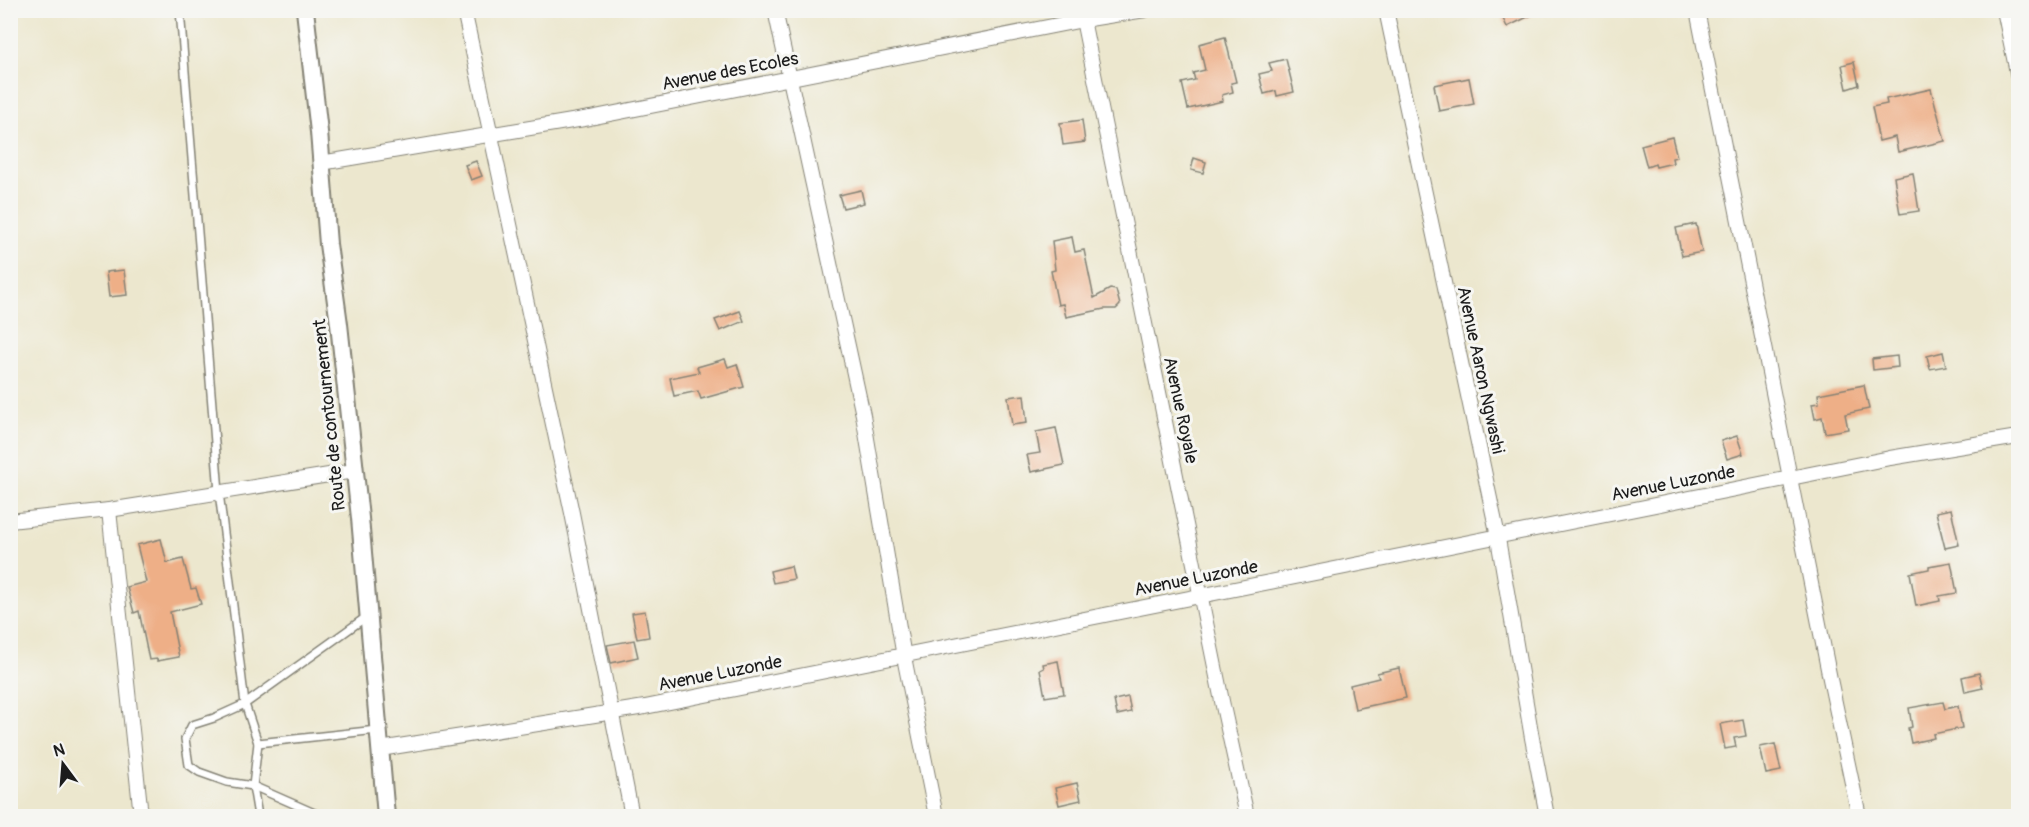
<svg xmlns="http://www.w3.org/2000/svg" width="2029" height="827" viewBox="0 0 2029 827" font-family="Pangolin,sans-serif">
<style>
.building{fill:#eeaf87}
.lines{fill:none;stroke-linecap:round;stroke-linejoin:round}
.service-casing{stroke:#848275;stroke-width:10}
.minor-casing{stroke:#848275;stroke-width:16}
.tertiary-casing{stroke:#848275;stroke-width:20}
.service{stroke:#fff;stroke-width:7}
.minor{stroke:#fff;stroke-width:14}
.tertiary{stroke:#fff;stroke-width:16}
.labels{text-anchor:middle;stroke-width:6;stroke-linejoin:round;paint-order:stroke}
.street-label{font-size:18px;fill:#1c1c1c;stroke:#f6f6f2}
</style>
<rect width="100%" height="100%" fill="#f6f6f2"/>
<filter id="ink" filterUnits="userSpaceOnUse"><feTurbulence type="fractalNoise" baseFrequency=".0167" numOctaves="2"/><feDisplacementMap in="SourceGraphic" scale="12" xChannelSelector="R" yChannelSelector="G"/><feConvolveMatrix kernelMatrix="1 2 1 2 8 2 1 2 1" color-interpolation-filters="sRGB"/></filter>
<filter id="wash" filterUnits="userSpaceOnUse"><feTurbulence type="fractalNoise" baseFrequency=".008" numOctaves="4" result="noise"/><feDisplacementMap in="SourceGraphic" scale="24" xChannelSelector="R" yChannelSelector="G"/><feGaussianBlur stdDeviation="1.35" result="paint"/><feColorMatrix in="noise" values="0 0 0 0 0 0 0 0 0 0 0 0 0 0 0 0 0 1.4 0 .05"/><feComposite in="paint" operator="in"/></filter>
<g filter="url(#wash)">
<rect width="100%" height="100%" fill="#ece7ce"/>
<g id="blocks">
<g class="building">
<polygon points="1499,10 1542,10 1507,27"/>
<polygon points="1225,37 1236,82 1231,83 1233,92 1222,95 1223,101 1188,109 1182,83 1195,80 1193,73 1205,70 1199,44"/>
<polygon points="1286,59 1294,92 1277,96 1276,91 1264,94 1259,74 1272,71 1269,63"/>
<polygon points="1854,62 1859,85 1847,89 1842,65"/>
<polygon points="1469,78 1474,104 1439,111 1434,85"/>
<polygon points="1931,89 1945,141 1898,152 1895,137 1879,141 1872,107 1887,104 1886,99"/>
<polygon points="1082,120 1085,142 1063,145 1060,123"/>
<polygon points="1672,137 1677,157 1672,158 1673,163 1656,167 1655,164 1647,167 1641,145"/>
<polygon points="1194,158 1206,162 1203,173 1191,170"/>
<polygon points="476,161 482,176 471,180 465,165"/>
<polygon points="1913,173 1919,211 1900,214 1894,177"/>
<polygon points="861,190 864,203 843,208 839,195"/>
<polygon points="1696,224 1702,252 1682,256 1676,228"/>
<polygon points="1072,237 1075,252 1084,250 1094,298 1110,289 1116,290 1120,305 1116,309 1104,309 1066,317 1063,304 1058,305 1051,271 1055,270 1052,241"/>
<polygon points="124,270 127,295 109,297 106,272"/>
<polygon points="740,311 744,321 720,331 715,320"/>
<polygon points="1943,352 1946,366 1930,369 1927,356"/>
<polygon points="1897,356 1898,367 1873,370 1872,359"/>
<polygon points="725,359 728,367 737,364 744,387 701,399 698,391 674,396 670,378 699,372 697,367"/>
<polygon points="1864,385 1869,409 1845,414 1848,429 1825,433 1822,417 1815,419 1812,404 1819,403 1818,394"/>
<polygon points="1024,395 1027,423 1012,425 1008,397"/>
<polygon points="1056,428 1064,465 1031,472 1027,455 1040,453 1036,432"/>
<polygon points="1737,436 1743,454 1727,459 1721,441"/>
<polygon points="1951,509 1959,545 1945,548 1936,512"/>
<polygon points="161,539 167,563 183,559 191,589 196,588 201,604 170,612 179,657 157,661 157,659 149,660 139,611 134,613 127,587 146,582 137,545"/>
<polygon points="1951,562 1957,593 1939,596 1940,601 1916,606 1910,573 1929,569 1929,566"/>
<polygon points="791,566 794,579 773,583 770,571"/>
<polygon points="645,611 649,637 637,639 632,613"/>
<polygon points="634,640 638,657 611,663 607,645"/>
<polygon points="1058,661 1064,694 1045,697 1040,670 1044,668 1043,664"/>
<polygon points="1399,668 1406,698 1355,709 1350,685 1379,678 1377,673"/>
<polygon points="1979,673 1983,688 1965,692 1962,677"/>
<polygon points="1128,697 1131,712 1117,715 1114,700"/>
<polygon points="1943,702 1945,709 1958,706 1962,728 1933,734 1934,738 1911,743 1908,728 1912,727 1909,708"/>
<polygon points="1743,720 1746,736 1734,738 1736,747 1725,749 1720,724"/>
<polygon points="1775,744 1781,771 1766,774 1760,747"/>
<polygon points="1077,783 1081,800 1059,805 1055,788"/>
</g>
</g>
</g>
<g filter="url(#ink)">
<use href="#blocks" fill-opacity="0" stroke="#848275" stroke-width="1.5"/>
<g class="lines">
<g class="service-casing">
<g id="service">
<polyline points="180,10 219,492 245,704 214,718 192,725 185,739 189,765 199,772 227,782 253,786 321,816"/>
<polyline points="258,743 377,730"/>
<polyline points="258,816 253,786 258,743 245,704 366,617"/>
</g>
</g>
<g class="minor-casing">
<g id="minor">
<polyline points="464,10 572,513 632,816"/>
<polyline points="775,10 863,415 904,657 936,816"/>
<polyline points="1081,10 1223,706 1247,816"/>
<polyline points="1386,10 1496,527 1532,738 1547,816"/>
<polyline points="1697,10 1830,679 1859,816"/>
<polyline points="2004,10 2018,77"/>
<polyline points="321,163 590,118 1083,20 1145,10"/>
<polyline points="109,510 141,816"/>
<polyline points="10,521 109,510 354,471"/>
<polyline points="380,749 645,707 1890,458 2018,437"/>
</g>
</g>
<g class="tertiary-casing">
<polyline id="tertiary" points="305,10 319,132 328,244 339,324 360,518 386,816"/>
</g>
<use href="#service" class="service"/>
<use href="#minor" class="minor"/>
<use href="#tertiary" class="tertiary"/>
</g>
</g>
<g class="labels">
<g class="street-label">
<text transform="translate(730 71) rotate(-11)" y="6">Avenue des Ecoles</text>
<text transform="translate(1481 370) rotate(78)" y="6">Avenue Aaron Ngwashi</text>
<text transform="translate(1181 410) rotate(78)" y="6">Avenue Royale</text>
<text transform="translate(329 415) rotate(-96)" y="6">Route de contournement</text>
<text transform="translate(1673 483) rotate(-11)" y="6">Avenue Luzonde</text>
<text transform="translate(1196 578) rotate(-11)" y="6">Avenue Luzonde</text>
<text transform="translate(720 673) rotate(-11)" y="6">Avenue Luzonde</text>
</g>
</g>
<rect width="2029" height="827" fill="none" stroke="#f6f6f2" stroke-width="36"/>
<g transform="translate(63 764) rotate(344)" stroke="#f6f6f2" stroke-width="4.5" paint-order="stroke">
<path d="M0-4.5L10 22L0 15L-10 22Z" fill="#1c1c1c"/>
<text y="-9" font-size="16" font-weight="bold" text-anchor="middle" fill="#1c1c1c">N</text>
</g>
</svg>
